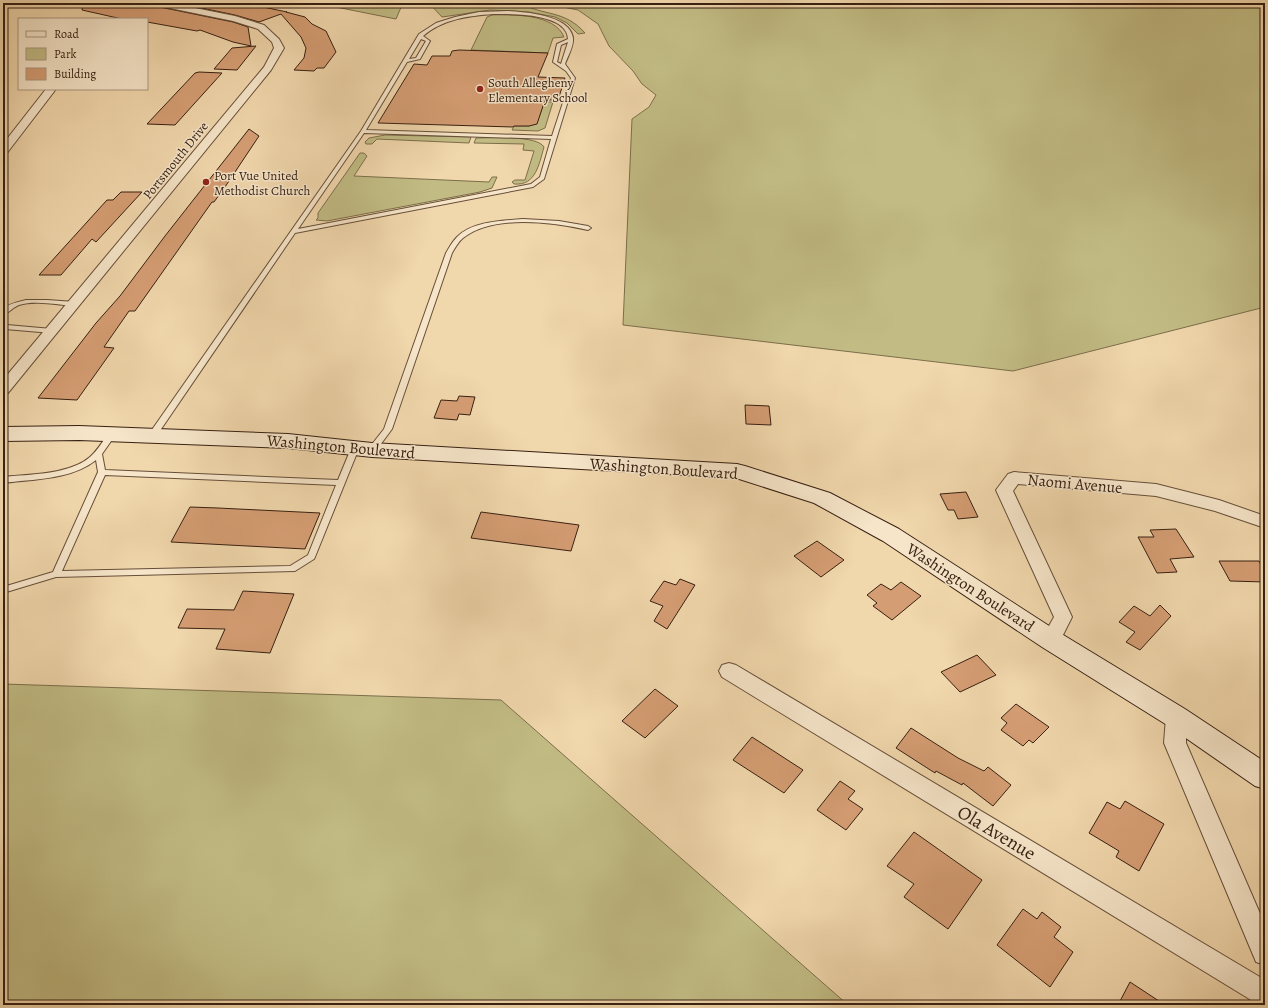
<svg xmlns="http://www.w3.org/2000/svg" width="1268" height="1008" viewBox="0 0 1268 1008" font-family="Alegreya,serif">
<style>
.green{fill:#c2bc84;stroke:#7c6e4b}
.building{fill:#d59d73;stroke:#372012}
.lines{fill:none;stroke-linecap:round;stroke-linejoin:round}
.lane-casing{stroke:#664e38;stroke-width:2}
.street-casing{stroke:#664e38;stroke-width:2}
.secondary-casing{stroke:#372012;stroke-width:2}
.lane{fill:#f6e5c9;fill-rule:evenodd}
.street{fill:#f6e5c9;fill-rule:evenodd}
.secondary{fill:#f6e5c9;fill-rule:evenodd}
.poi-dot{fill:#8f2418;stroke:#f6e5c9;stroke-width:1.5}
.labels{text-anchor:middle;stroke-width:3;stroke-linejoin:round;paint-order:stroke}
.far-poi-label{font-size:13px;fill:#372012;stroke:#f6e5c9;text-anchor:start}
.far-street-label{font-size:13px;fill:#372012;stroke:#f6e5c9}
.street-label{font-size:16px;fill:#372012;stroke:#f6e5c9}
.near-street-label{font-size:19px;fill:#372012;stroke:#f6e5c9}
</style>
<rect width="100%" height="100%" fill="#f1d7ac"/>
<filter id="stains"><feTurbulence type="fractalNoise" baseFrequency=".005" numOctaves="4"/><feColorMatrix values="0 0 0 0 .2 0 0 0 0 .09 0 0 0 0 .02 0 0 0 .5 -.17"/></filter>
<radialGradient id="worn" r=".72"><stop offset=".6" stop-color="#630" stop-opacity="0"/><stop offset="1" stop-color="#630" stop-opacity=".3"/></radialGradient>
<g class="green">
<polygon points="316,3 401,3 402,5 396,19"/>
<path d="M429 3H520C544 16 565 10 585 33L578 34 567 23 555 17 529 12 490 10 442 17Z"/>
<polygon points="543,3 1244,3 1265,6 1265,307 1013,371 623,325 632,119 649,107 656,95 642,84 633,71 609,46 598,24 578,10"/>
<path d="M492 15C512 14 555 14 564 37L553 38 548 53 471 50 487 17Z"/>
<polygon points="544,102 553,102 545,128 538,131 512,130 514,126 529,126 537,123"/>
<polygon points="385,135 471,137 469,143 377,139 372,144 366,144 365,142 369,138"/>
<path d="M476 138C491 138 537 135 544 147 539 164 536 186 514 184L512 182 515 180H525L534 151 523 150 524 144 474 143Z"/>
<polygon points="360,153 364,153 367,156 354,176 489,182 492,177 497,177 492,188 480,192 327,221 316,220 318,218 318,213"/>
<polygon points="3,684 501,700 848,1005 3,1005"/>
</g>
<g class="building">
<polygon points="83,3 153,3 155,6 233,22 248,27 251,46 233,42 200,30 197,31 147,22 147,19 122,19 82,10"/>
<polygon points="178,3 244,3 287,12 286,12 305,17 312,24 326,31 336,52 324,68 317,68 314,71 294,70 304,58 306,48 301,37 281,14 259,22 235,15"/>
<polygon points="256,46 237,70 214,69 232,48"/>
<polygon points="459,50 548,53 538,77 565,78 558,100 545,100 537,124 529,126 514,126 513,127 378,123 414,64 427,65 432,56 450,56 452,51"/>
<polygon points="199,72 222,73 175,125 147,124 195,73"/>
<polygon points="249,129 259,136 225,187 214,202 212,202 135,311 129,311 104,347 114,348 77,400 38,398 96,323 120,296 165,236"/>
<polygon points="121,192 142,192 96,242 92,239 61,275 39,275 107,200 113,200"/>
<polygon points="459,396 475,397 470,415 459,414 457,420 434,418 441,400 457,401"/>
<polygon points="745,405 769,406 771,425 746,424"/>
<polygon points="966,492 978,517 958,519 954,510 948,510 940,494"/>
<polygon points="190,507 218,508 320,513 305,549 171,542"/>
<polygon points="481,512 579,525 571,551 471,538"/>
<polygon points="1176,529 1194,557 1170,559 1177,572 1157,573 1138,537 1154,537 1150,530"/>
<polygon points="817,541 844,560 821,577 794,556"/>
<polygon points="1219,561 1259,561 1265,572 1265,582 1230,581"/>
<polygon points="680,579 695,585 667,629 654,621 663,606 650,601 664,581 676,585"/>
<polygon points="901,582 921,596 892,620 873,606 877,603 867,595 881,584 891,590"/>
<polygon points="243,591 294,594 270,653 216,649 225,629 178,628 187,609 234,610"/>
<polygon points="1160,605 1171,616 1140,650 1126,642 1135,632 1119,622 1134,606 1150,616"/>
<polygon points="977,655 996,675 960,692 941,672"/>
<polygon points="655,689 678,706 645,738 622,721"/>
<polygon points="1016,704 1049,727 1033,743 1029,740 1023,746 1001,730 1007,723 1001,718"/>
<polygon points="911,728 958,758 984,771 988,767 1011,785 993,806 963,783 962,785 936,771 935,773 896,748"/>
<polygon points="752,737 803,770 784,793 733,760"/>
<polygon points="840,781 855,791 848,799 863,809 846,830 817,810"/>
<polygon points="1125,801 1164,824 1139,871 1116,857 1119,851 1089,833 1107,802 1120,809"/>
<polygon points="914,832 982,880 948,929 904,897 914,884 887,866"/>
<polygon points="1023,909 1037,919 1042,912 1061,927 1054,937 1073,952 1050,987 997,945"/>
<polygon points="1130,982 1165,1005 1118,1005"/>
</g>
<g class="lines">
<g class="lane-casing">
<g id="lane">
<path d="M508 11C525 12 570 15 573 38 574 46 568 56 565 64L575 78 544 179 533 187 295 233 155 438H149L148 436 149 434 361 131 419 34 436 23 455 17 479 12ZM493 14C511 14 567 13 568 39L557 44 553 62 566 71 571 78 552 136 366 130 407 62 420 59 430 41 423 36C443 19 468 16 493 14ZM421 39 426 41 416 58 409 59ZM568 42 561 64 557 62 561 45ZM364 133 551 139 540 177 531 184 298 229Z"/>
<path d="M523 219 559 221 588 226 591 228 588 230C553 222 493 214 463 238 458 242 455 248 452 253L392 429 375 452H369L368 450 369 448 384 429 446 253C449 248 452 242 457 237 473 221 502 221 523 219Z"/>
<path d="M26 300H47L75 302 78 304 75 306C57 305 36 300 19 305 13 307 9 313 3 315V309C10 303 18 302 26 300Z"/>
<polygon points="3,323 7,325 52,329 55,331 52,333 5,329 3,328"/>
<path d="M109 432H112L116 434 102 454 105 470 338 480 352 446H355L359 448 315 557 314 559 295 571 56 577 3 593V587L53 572 98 472 96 460C71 480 33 479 3 483V477C29 474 69 475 90 457 98 450 103 441 109 432ZM105 475 336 485 308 555 290 566 62 571Z"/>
</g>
</g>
<g class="street-casing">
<g id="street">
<polygon points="154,3 170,3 235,16 264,25 279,39 284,48 271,70 8,393 3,395 3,380 264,67 274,48 272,42 258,29 233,21 155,5"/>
<polygon points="46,89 56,89 7,153 3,154 3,144"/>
<polygon points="1014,472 1156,484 1219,500 1265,516 1265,528 1215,511 1156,496 1018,484 1013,491 1072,617 1058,645 1051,648 1044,645 1041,640 1054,617 996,490 1008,474"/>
<polygon points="729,663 736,665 1265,980 1265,1005 1256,1003 722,677 719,671 722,665"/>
<polygon points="1176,708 1183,711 1186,717 1186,743 1265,925 1265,965 1256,962 1164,743 1166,717 1169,711"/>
</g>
</g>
<g class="secondary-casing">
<polygon id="secondary" points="79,426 288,434 372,443 737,464 745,466 830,493 899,529 1060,633 1185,709 1265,762 1265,789 1255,786 1167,725 1042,647 883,541 814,503 736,478 372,457 288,448 79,440 3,441 3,427"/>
</g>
<use href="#lane" class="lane"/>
<use href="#street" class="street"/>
<use href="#secondary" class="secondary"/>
</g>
<g class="poi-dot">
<circle cx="480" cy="89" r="4"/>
<circle cx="206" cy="182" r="4"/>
</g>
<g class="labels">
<g class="far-poi-label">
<text x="488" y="87">South Allegheny<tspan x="488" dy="15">Elementary School</tspan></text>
<text x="214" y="180">Port Vue United<tspan x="214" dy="15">Methodist Church</tspan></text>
</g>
<g class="far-street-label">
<text transform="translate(175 160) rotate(-51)" y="5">Portsmouth Drive</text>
</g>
<g class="street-label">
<text transform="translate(341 446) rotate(5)" y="6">Washington Boulevard</text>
<text transform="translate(664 468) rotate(4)" y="6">Washington Boulevard</text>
<text transform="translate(1075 483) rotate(5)" y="6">Naomi Avenue</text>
<text transform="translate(971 587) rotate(33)" y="6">Washington Boulevard</text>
</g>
<g class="near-street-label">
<text transform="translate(997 832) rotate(31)" y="7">Ola Avenue</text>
</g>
</g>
<rect width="1268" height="1008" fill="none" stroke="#f1d7ac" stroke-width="16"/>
<rect x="4" y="4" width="1260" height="1000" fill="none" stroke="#372012" stroke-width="2"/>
<rect x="8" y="8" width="1252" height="992" fill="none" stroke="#372012"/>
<rect x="18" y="18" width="130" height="72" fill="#f6e5c9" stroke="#aa9680"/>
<rect x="26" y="31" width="20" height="6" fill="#f6e5c9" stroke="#aa9680"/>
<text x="54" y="38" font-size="12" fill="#372012">Road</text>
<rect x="26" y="48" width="20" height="12" fill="#c2bc84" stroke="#aa9680"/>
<text x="54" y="58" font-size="12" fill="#372012">Park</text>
<rect x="26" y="68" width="20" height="12" fill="#d59d73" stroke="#aa9680"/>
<text x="54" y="78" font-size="12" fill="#372012">Building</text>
<rect width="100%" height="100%" filter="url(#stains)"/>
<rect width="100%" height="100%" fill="url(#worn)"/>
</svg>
